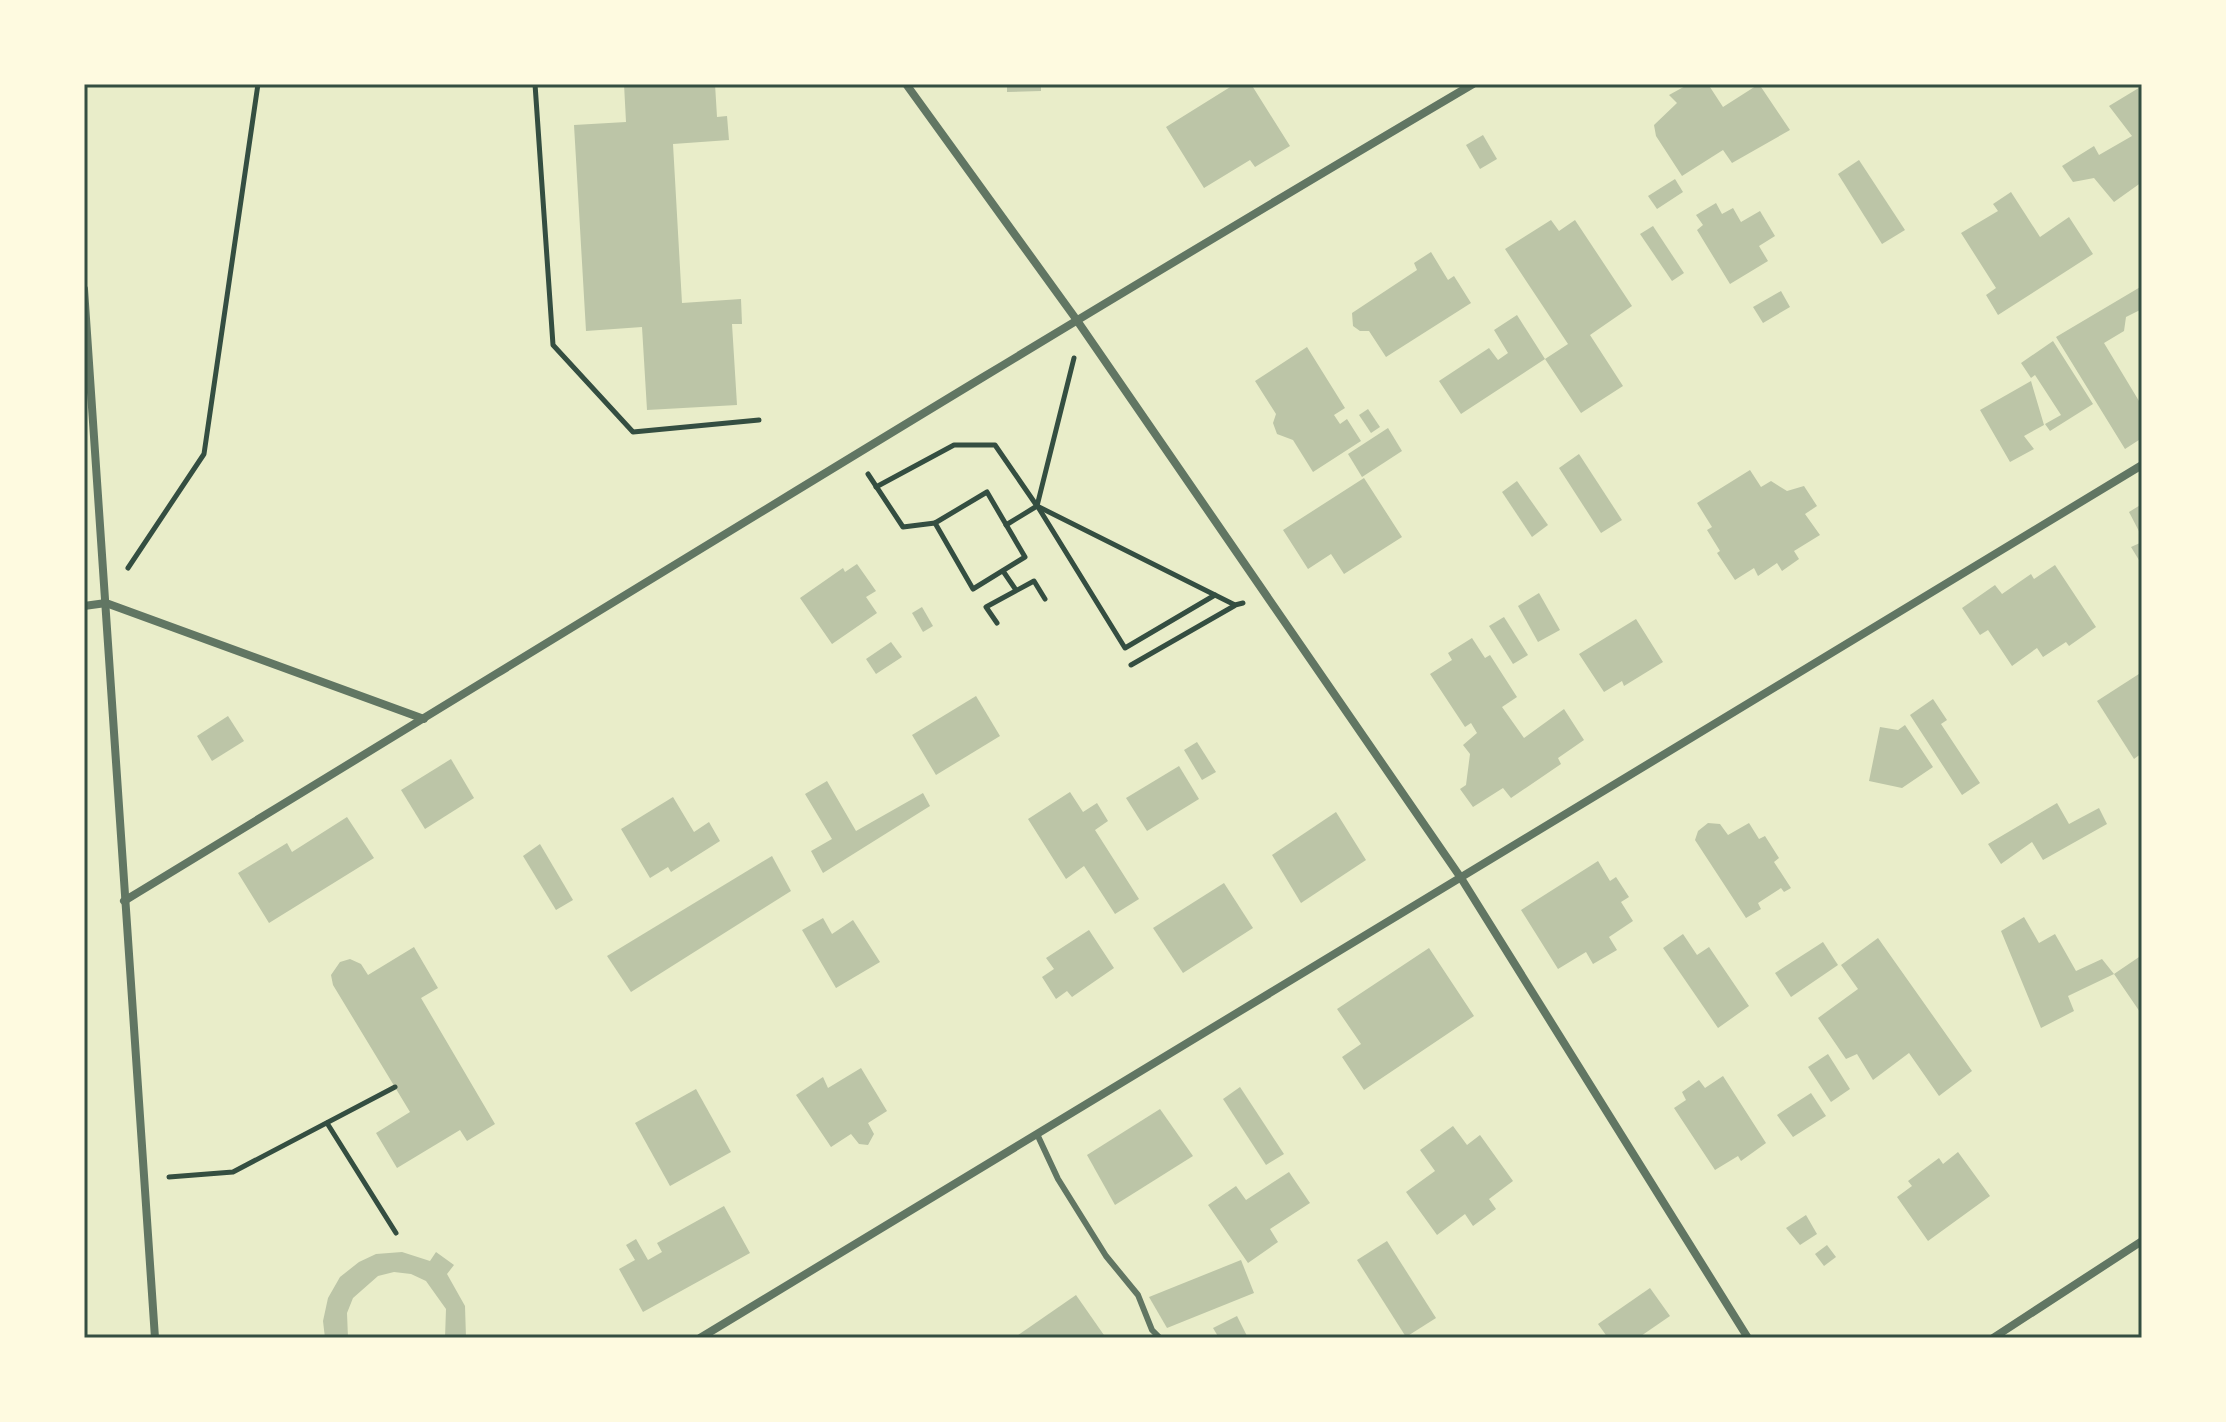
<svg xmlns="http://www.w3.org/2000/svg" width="2226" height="1422" viewBox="0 0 2226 1422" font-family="Helvetica,sans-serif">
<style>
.building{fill:#bcc5a7}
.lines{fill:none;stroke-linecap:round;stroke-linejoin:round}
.path{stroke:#344e41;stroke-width:5}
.service{stroke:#617663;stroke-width:6}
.minor{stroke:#617663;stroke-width:8}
.neatline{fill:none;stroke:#344e41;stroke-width:3}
</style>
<rect width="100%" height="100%" fill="#e9edc9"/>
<g class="building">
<polygon points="624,84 715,84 717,117 727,116 729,140 673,144 682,303 741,299 742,324 732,324 737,405 647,410 642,327 586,331 574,125 626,122"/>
<polygon points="1007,84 1041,84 1041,91 1007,92"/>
<polygon points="1235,84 1251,84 1290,146 1255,167 1250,160 1204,188 1166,127"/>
<polygon points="1689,84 1708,84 1723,107 1759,84 1790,130 1732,163 1723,150 1682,176 1656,136 1654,125 1677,103 1669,95"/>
<polygon points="2142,86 2142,182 2114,202 2094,178 2073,182 2062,166 2094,146 2099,155 2132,136 2109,106"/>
<polygon points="1483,135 1497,159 1480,169 1466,145"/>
<polygon points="1859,160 1905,230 1882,244 1838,174"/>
<polygon points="1675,179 1683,192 1657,209 1648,196"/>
<polygon points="2011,192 2040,237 2069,217 2093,254 1998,315 1986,295 1996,288 1961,233 1998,211 1993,204"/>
<polygon points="1716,203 1722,214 1733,208 1741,222 1760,211 1775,236 1759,246 1768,261 1730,284 1697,230 1703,225 1696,215"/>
<polygon points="1551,220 1559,231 1575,220 1632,306 1590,335 1623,386 1581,413 1545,359 1568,344 1505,249"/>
<polygon points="1653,226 1684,273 1672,281 1640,234"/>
<polygon points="1431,252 1448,280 1454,276 1471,303 1386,357 1369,331 1360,331 1353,326 1352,313 1417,270 1414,263"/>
<polygon points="2142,286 2142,309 2126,317 2124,331 2104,343 2142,406 2142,438 2125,449 2056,337"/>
<polygon points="1781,291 1790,307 1763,323 1753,307"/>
<polygon points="1517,315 1545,359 1461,414 1439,381 1489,348 1498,360 1508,353 1494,330"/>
<polygon points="2053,341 2093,404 2050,431 2045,424 2061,415 2035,375 2031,378 2021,363"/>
<polygon points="1307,347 1345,408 1334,415 1340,424 1347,419 1361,441 1313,472 1293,440 1277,434 1273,423 1276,414 1255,381"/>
<polygon points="2031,381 2044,425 2024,436 2034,449 2010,462 1980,410"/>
<polygon points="1368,409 1380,427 1371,433 1359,415"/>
<polygon points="1388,428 1402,451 1362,477 1348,454"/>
<polygon points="1579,454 1622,520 1601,533 1559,468"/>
<polygon points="1750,470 1761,487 1771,481 1787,491 1804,486 1817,506 1805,514 1820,535 1794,551 1799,559 1782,571 1777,563 1758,576 1754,568 1735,580 1717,553 1720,551 1707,530 1712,527 1697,503"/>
<polygon points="1364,478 1402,537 1344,574 1331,554 1308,569 1283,530"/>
<polygon points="1517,481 1548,525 1532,537 1502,492"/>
<polygon points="2142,504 2142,537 2129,512"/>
<polygon points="2142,542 2142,565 2131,547"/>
<polygon points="857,564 876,591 866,597 877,613 832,644 800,598 843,568 845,572"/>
<polygon points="2055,565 2096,627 2069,646 2066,642 2043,657 2037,648 2012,666 1988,630 1980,635 1962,608 1995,585 2002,594 2031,574 2034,579"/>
<polygon points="1539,593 1560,630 1538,642 1518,606"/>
<polygon points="922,607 933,626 923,632 912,613"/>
<polygon points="1504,617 1528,655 1513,664 1489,626"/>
<polygon points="1636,619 1663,662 1624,686 1622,681 1604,692 1579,654"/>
<polygon points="1472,638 1485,658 1490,655 1517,697 1502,707 1524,738 1564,709 1584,740 1558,758 1561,764 1511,798 1503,788 1473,807 1460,789 1466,785 1470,754 1463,745 1477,733 1471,723 1465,727 1430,674 1452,660 1448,653"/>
<polygon points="891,642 902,657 876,674 866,659"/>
<polygon points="2142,672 2142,753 2134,759 2097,701"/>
<polygon points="976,696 1000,736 936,775 912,735"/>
<polygon points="1933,699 1947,720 1941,724 1980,783 1962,795 1910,715"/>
<polygon points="228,716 244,741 212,761 197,736"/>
<polygon points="1905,725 1933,767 1902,788 1869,781 1880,727 1898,730"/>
<polygon points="1197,742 1216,772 1202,780 1184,750"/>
<polygon points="451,759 474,798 425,829 401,790"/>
<polygon points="1179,766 1199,799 1147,831 1126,798"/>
<polygon points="827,781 856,831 923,793 930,806 823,873 811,851 832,839 805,794"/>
<polygon points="1070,792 1083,812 1097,803 1108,821 1095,830 1139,899 1115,914 1084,866 1066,879 1028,819"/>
<polygon points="673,797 694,832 709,822 720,841 671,872 668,867 650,878 621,829"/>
<polygon points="2057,803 2069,824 2099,808 2107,824 2043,860 2032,842 2001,864 1988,844"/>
<polygon points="1336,812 1366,860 1301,903 1272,855"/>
<polygon points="347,817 374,858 269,923 238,873 287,843 292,852"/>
<polygon points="1708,823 1720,824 1728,835 1749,823 1759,839 1765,836 1779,858 1774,862 1791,888 1784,892 1781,888 1758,903 1761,909 1746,918 1695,840 1698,831"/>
<polygon points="540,844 573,900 556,910 523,856"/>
<polygon points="772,856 791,891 631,992 607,956"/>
<polygon points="1598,861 1610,881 1616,877 1629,897 1621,902 1633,921 1609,937 1617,950 1593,964 1586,952 1558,969 1521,910"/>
<polygon points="1224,883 1253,928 1183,973 1153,928"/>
<polygon points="2024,917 2039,943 2055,934 2076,971 2102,959 2114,974 2142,955 2142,1015 2114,974 2068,996 2074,1011 2041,1028 2001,931"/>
<polygon points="823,918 832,934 853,920 880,962 836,988 802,930"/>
<polygon points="1089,930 1114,968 1072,997 1067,991 1056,999 1042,977 1054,969 1046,958"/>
<polygon points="1683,934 1697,955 1709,947 1749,1006 1718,1028 1663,948"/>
<polygon points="1878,938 1972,1071 1939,1096 1909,1053 1873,1080 1857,1054 1846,1059 1818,1018 1858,989 1841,965"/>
<polygon points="1823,942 1838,965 1791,997 1775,973"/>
<polygon points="414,947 438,988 421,998 495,1124 467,1141 460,1130 397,1168 376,1133 410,1112 333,985 331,975 340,962 350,959 361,964 368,975"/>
<polygon points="1429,948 1474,1016 1364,1090 1342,1057 1361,1044 1337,1009"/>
<polygon points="1828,1054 1850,1089 1831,1102 1808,1067"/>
<polygon points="861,1068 887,1111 868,1123 874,1134 868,1145 859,1144 851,1134 831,1147 796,1095 823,1077 828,1088"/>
<polygon points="1723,1076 1766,1143 1741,1161 1738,1156 1715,1170 1674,1108 1686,1100 1682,1092 1699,1080 1705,1088"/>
<polygon points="1240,1087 1284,1154 1266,1165 1223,1099"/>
<polygon points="696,1089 731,1152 670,1186 635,1123"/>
<polygon points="1811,1093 1826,1116 1793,1137 1777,1115"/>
<polygon points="1160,1109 1193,1156 1115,1205 1087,1155"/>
<polygon points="1453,1126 1467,1145 1480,1135 1513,1181 1489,1199 1496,1209 1473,1226 1465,1214 1437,1235 1406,1192 1435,1171 1420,1150"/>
<polygon points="1958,1152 1990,1196 1928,1241 1897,1197 1912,1186 1908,1181 1939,1158 1943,1164"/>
<polygon points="1289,1172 1310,1203 1270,1229 1278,1242 1248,1263 1208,1205 1236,1186 1246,1200"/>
<polygon points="724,1206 750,1253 643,1312 619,1269 635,1260 626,1245 636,1239 648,1260 662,1252 657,1243"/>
<polygon points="1806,1215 1817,1234 1800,1245 1786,1228"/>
<polygon points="1387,1241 1436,1318 1406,1337 1357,1260"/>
<polygon points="1827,1245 1836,1257 1824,1266 1815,1254"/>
<polygon points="402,1252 430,1261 436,1252 454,1265 447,1274 465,1306 466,1338 445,1338 446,1309 426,1281 411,1274 394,1272 378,1276 353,1298 347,1313 348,1338 325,1338 323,1321 328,1298 340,1277 359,1262 376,1254"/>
<polygon points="1241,1260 1254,1293 1167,1328 1149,1297"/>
<polygon points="1650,1288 1670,1316 1638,1338 1608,1338 1598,1324"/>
<polygon points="1076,1295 1106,1338 1014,1338"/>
<polygon points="1237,1316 1248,1338 1219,1338 1213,1328"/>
</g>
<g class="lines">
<g class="path">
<polyline points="535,84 553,345 633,432 759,420"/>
<polyline points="1074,358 1037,506 1235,605 1243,603"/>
<polyline points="868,474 903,527 935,523"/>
<polyline points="876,487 954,445 995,445 1037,506 1006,525"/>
<polygon points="987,492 1025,557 973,589 935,523"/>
<polyline points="1038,507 1125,648 1215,595"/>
<polyline points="128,568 204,454 258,84"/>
<polyline points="1003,571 1016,590"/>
<polyline points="997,623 986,607 1034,581 1045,599"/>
<polyline points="1131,665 1234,606"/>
<polyline points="327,1123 396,1233"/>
<polyline points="169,1177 233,1172 395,1087"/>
</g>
<polyline class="service" points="1037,1134 1058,1179 1106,1256 1138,1295 1152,1330 1160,1338"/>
<g class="minor">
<polyline points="906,84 1076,319 1461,878 1748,1338"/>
<polyline points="84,289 155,1338"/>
<polyline points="84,606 106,603 424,719"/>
<path d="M124 901C573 628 1020 351 1473 84"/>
<polyline points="700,1338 2142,465"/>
<polyline points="1993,1338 2142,1241"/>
</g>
</g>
<rect width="2226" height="1422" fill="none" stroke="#fefae0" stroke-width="172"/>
<rect x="86" y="86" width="2054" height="1250" class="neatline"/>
</svg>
